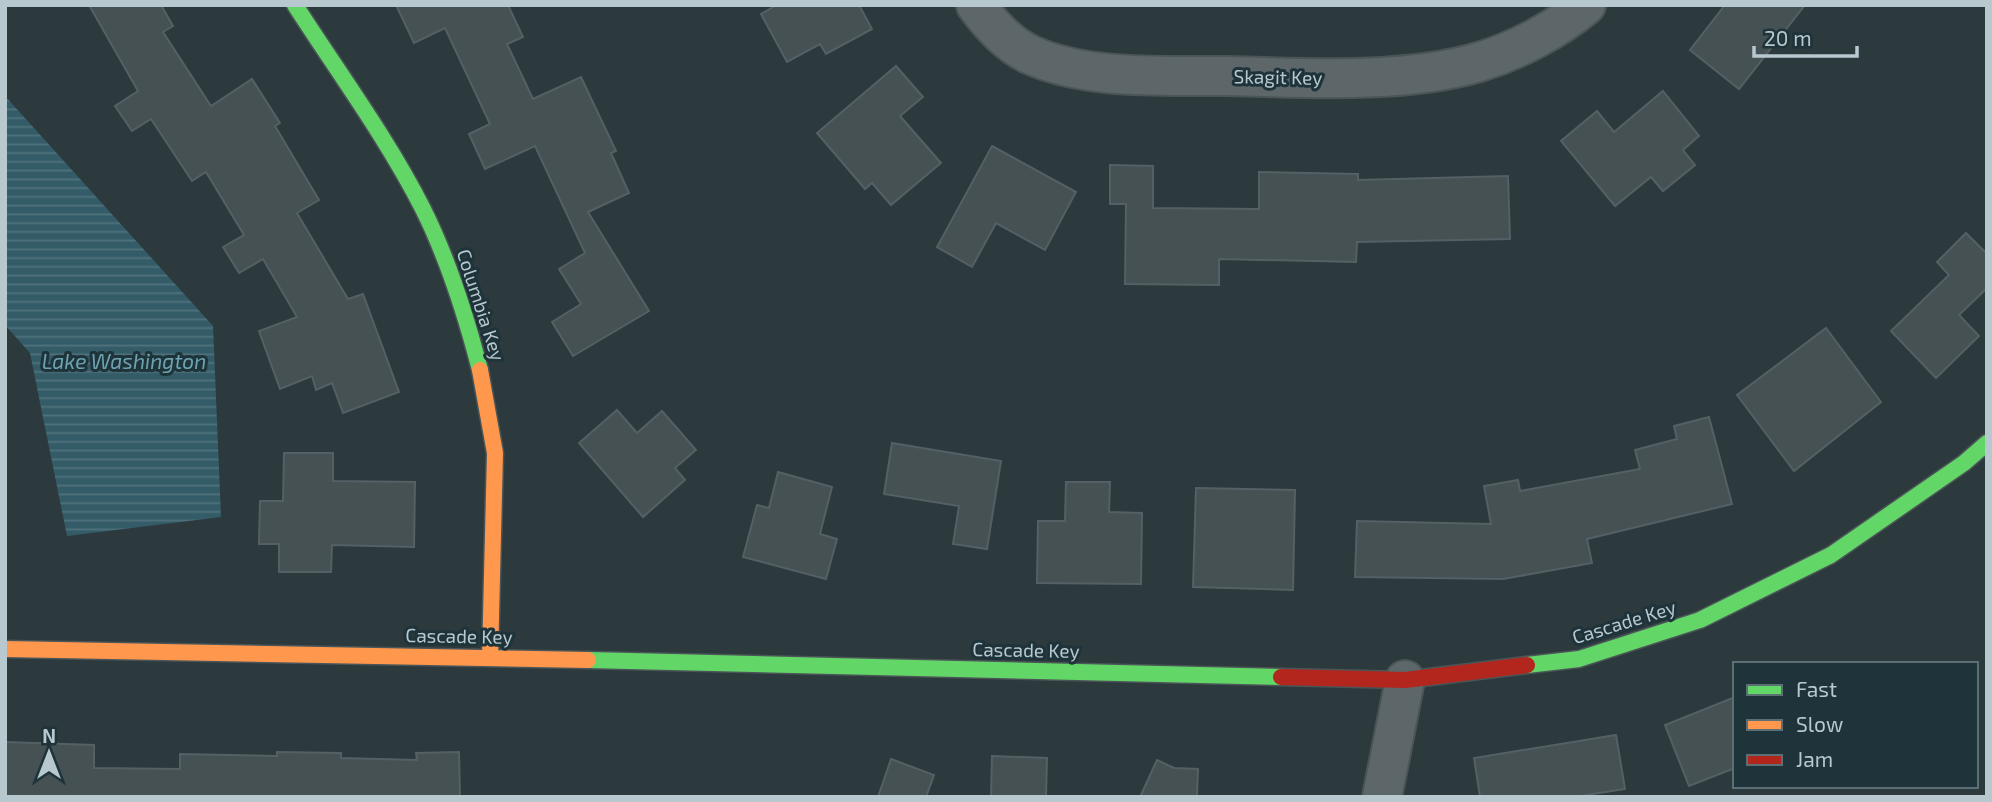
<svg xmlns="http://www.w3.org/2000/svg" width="1992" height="802" viewBox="0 0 1992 802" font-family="'Exo 2',sans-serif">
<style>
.water{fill:url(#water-rules)}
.building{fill:#465154;stroke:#546065;stroke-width:2}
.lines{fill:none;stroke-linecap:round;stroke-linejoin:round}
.street-casing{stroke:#4b5558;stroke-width:42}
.fast-casing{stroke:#4b5558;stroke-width:19}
.slow-casing{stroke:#4b5558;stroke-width:19}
.jam-casing{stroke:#4b5558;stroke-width:19}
.street{stroke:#5d676a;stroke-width:38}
.fast{stroke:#63d668;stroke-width:16}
.slow{stroke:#ff974d;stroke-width:16}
.jam{stroke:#b3261e;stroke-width:16}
.labels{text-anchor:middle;stroke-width:6;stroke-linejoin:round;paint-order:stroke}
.street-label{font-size:19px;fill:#b7c8ce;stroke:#1e333a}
.water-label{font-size:21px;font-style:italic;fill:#6da2b0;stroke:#1e333a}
</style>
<defs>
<pattern id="water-rules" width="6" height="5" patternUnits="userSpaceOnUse" patternTransform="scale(1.75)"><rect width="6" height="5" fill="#345c68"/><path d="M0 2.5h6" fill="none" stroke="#4f727c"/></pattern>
</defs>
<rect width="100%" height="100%" fill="#2c3a3d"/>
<polygon class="water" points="5,96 213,326 221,517 67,536 30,353 5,325"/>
<g class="building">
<polygon points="89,5 161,5 173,26 163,32 211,106 252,79 280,123 275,126 319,200 297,213 348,299 363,294 399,392 343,413 332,383 316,390 312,376 280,389 259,331 297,317 263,259 239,273 223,247 244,235 206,172 192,181 151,119 132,131 115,106 138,91"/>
<polygon points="396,5 508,5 523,37 507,44 533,99 581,77 616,151 611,153 629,193 588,212 649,311 573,356 552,322 581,304 559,269 585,253 535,146 485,169 469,134 490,124 445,28 414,43"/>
<polygon points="777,5 859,5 872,29 826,54 820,44 787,62 761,14"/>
<polygon points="1725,5 1805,5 1739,89 1690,50"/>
<polygon points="896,66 923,97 900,116 941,163 891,205 872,183 865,189 817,133"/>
<polygon points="1663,91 1699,136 1683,150 1695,165 1663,191 1651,177 1615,206 1561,141 1597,111 1614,132"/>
<polygon points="992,146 1076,192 1045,250 996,223 972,267 937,247"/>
<polygon points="1110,165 1153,166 1153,208 1259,209 1259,172 1358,174 1358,180 1508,176 1510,239 1357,242 1356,262 1219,259 1219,285 1125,284 1126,204 1110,204"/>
<polygon points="1966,233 1987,254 1987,288 1959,315 1979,336 1936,378 1891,331 1949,275 1937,262"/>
<polygon points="1826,328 1881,402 1794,471 1737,395"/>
<polygon points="617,410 637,433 662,411 696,450 675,468 685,480 643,517 579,443"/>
<polygon points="1709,417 1732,504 1587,539 1592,563 1503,579 1355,577 1357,521 1491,524 1484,486 1518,480 1520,491 1640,469 1635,450 1677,439 1674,426"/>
<polygon points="892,443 1001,461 987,549 953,544 959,506 884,494"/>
<polygon points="284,453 333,453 333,481 415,482 414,547 332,545 331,572 279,572 279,544 259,544 260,501 283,501"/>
<polygon points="778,472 832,487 820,534 837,539 826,579 743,557 757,505 769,508"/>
<polygon points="1066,482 1110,482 1109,512 1142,513 1141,584 1037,583 1038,521 1065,521"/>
<polygon points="1196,488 1295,490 1293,590 1193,587"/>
<polygon points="1735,697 1735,768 1689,786 1665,725"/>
<polygon points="1616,735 1625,789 1574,797 1480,797 1474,758"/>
<polygon points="5,742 94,745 94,768 180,769 180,754 277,756 277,752 341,753 341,758 417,760 416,753 459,752 460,797 5,797"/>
<polygon points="992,756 1047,758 1046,797 991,797"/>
<polygon points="891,759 934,775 926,797 878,797"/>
<polygon points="1157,760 1174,768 1198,769 1197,797 1140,797"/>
</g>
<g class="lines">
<g class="street-casing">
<g id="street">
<path d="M976 5C990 24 1009 45 1031 55 1089 81 1168 75 1230 76 1307 78 1405 84 1479 62 1516 51 1556 30 1586 5"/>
<polyline points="1382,797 1405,680"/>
</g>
</g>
<g class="fast-casing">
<g id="fast">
<path d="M295 5C338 72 387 138 423 209 448 259 466 316 480 370"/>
<polyline points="588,660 1281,677"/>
<polyline points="1527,665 1579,659 1700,620 1831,555 1964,463 1987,443"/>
</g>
</g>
<g class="slow-casing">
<g id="slow">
<polyline points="480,370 495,453 490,658"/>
<polyline points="5,649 588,660"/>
</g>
</g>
<g class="jam-casing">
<polyline id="jam" points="1281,677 1405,680 1527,665"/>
</g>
<use href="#street" class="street"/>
<use href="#fast" class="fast"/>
<use href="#slow" class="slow"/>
<use href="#jam" class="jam"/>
</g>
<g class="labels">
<g class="street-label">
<text transform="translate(1278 77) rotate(1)" y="7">Skagit Key</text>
<text transform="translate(481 305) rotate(72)" y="7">Columbia Key</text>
<text transform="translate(1624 622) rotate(-17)" y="7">Cascade Key</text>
<text transform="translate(459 636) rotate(1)" y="7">Cascade Key</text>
<text transform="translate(1026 650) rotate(1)" y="7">Cascade Key</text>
</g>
<g class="water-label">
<text x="124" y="369">Lake Washington</text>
</g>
</g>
<rect width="1992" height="802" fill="none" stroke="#b7c8ce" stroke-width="14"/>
<rect x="1733" y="662" width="245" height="126" fill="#1e333a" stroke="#5b6f75" stroke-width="2"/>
<rect x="1747" y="685" width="35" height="10" fill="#63d668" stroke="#5b6f75" stroke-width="2"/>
<text x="1796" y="697" font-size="21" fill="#b7c8ce">Fast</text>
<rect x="1747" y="720" width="35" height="10" fill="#ff974d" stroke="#5b6f75" stroke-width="2"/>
<text x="1796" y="732" font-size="21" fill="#b7c8ce">Slow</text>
<rect x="1747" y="755" width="35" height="10" fill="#b3261e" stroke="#5b6f75" stroke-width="2"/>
<text x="1796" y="767" font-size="21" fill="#b7c8ce">Jam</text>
<g transform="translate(49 753)" stroke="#1e333a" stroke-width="5" paint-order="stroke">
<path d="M0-5L12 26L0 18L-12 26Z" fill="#b7c8ce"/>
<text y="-10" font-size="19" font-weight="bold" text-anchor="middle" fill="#b7c8ce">N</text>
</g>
<path d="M1754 46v10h103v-10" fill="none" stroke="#b7c8ce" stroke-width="3.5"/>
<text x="1764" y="46" font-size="21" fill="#b7c8ce" stroke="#1e333a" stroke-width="5" paint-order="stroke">20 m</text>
</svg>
